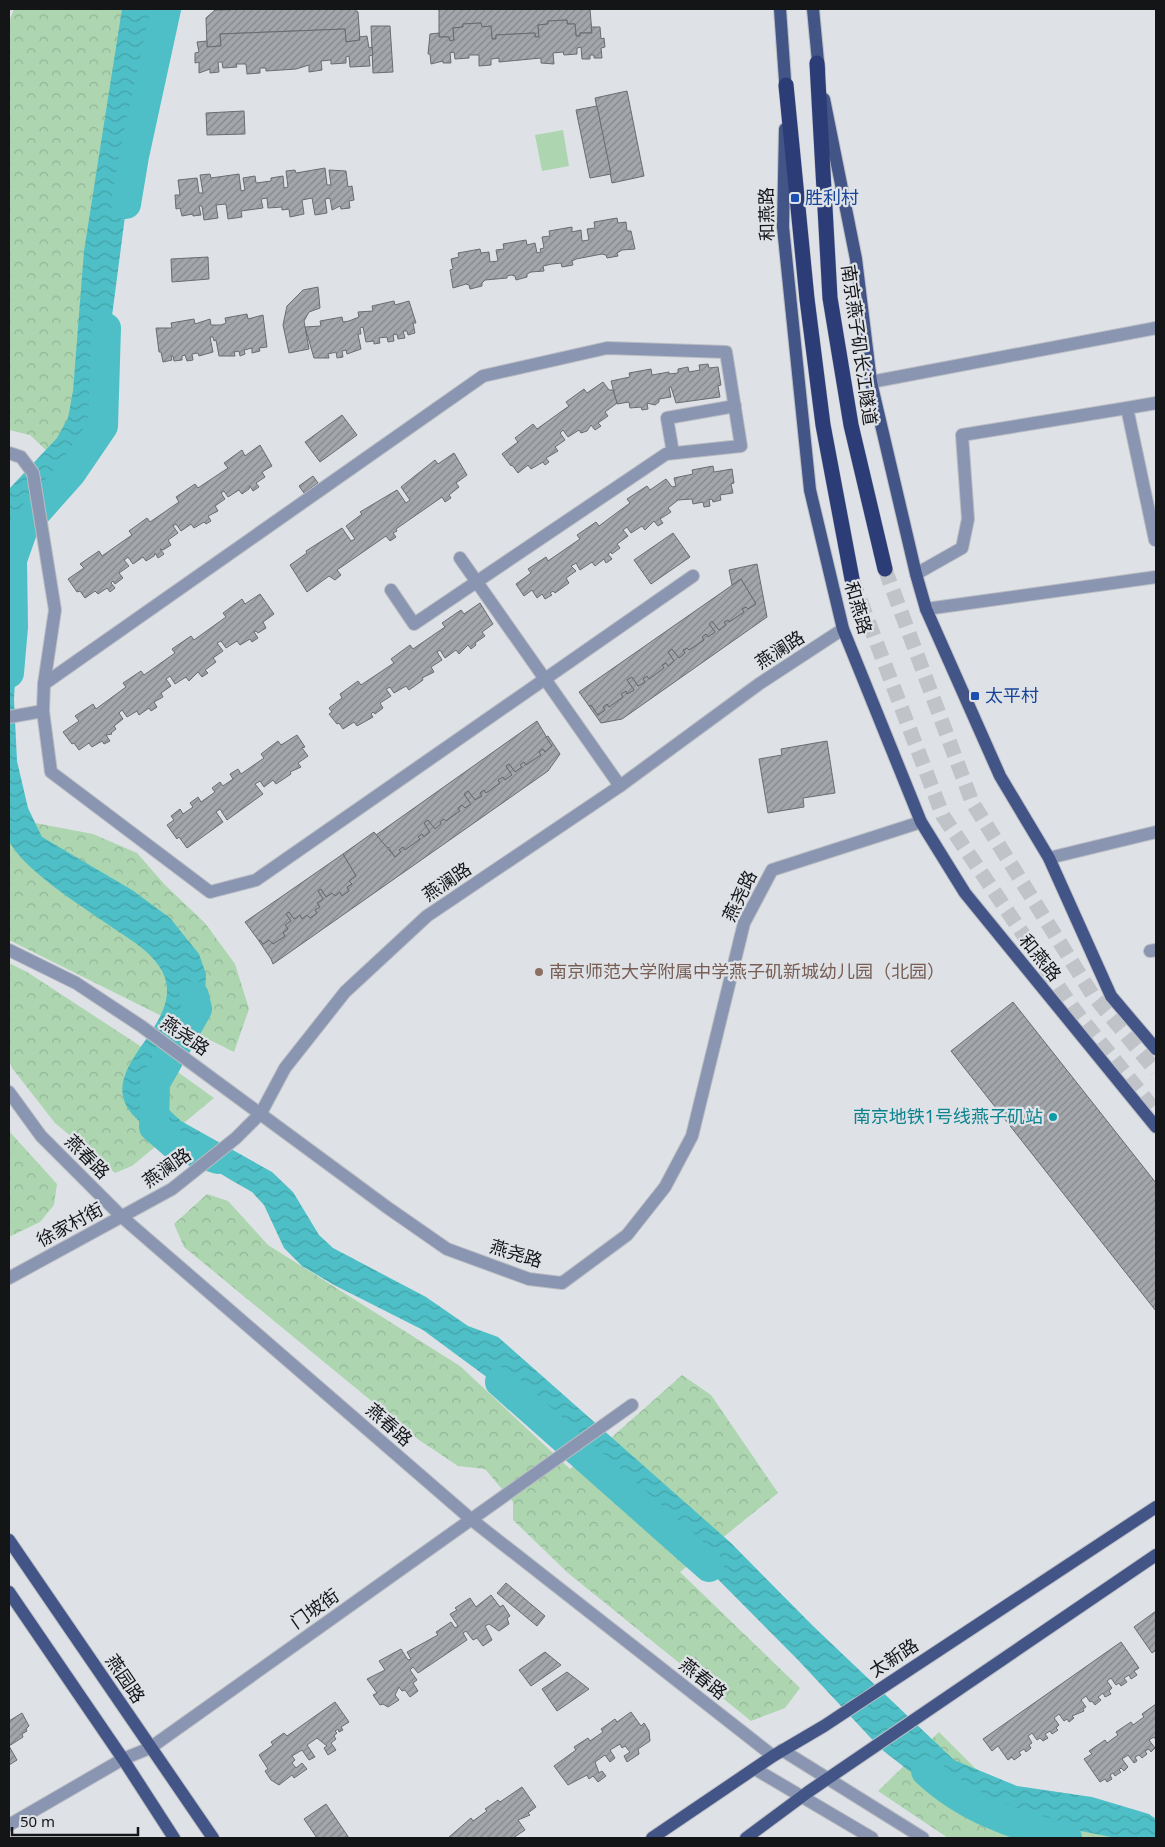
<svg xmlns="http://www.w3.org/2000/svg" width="1165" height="1847" viewBox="0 0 1165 1847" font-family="'Noto Sans','Noto Sans SC',sans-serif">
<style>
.grass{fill:#acd5b0}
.park{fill:url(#park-crowns)}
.water{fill:url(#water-waves)}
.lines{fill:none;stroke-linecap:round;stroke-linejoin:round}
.river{stroke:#4ebfc6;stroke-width:30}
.building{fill:url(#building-hatch);stroke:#696c70}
.highway-tunnel{stroke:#c0c3c8;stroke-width:15;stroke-dasharray:15 8;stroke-linecap:butt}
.minor-casing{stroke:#babdc2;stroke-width:14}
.major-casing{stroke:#babdc2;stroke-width:14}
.highway-casing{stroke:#babdc2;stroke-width:16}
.minor{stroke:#8a95b2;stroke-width:12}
.major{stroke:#435487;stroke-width:12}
.highway{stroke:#2c3c76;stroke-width:15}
.transit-dot{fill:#1a4fb4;stroke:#dee2e7;stroke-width:2}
.education-dot{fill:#8d6e63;stroke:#dee2e7;stroke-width:2}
.culture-dot{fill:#0f9aa8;stroke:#dee2e7;stroke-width:2}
.labels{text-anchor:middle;stroke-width:4.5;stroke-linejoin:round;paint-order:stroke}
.transit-label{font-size:18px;fill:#164399;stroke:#dee2e7;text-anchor:start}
.street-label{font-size:18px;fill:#141517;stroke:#dee2e7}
.education-label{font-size:18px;fill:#785e54;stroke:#dee2e7;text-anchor:start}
.culture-label{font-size:18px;fill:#0d838f;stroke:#dee2e7;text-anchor:end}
</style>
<defs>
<pattern id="park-crowns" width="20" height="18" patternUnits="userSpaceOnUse" patternTransform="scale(1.25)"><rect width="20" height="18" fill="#acd5b0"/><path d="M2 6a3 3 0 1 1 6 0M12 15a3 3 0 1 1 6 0" fill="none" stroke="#93b697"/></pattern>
<pattern id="water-waves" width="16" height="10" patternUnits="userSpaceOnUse" patternTransform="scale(1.25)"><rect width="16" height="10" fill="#4ebfc6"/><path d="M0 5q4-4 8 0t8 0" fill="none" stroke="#43a3a9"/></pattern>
<pattern id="building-hatch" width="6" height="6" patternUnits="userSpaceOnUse" patternTransform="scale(1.25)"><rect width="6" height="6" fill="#a3a7ab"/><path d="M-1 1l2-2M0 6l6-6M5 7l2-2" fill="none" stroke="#84878a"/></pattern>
</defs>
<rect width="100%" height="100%" fill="#dee2e7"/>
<polygon class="grass" points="563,130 569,166 542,171 535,135"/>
<g class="park">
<polygon points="14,9 127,9 68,429 48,452 30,435 9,430 9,22"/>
<polygon points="9,818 93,834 137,853 165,885 205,923 235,964 249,1009 234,1052 9,940"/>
<polygon points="9,963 27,972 154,1055 214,1098 132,1166 115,1173 55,1123 12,1068 9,1060"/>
<polygon points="9,1131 57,1184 54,1205 40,1222 9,1237"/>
<polygon points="207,1194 228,1201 268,1245 460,1366 570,1469 612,1437 682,1375 711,1395 778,1493 680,1572 800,1688 785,1708 751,1721 568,1573 513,1520 513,1502 485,1469 458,1466 419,1440 184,1247 174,1224"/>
<polygon points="939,1732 977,1770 1029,1793 1156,1838 948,1838 878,1791"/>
</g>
<path class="water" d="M122 9H157L143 78 99 416 91 440 24 516 15 533 12 561 19 608 14 699 17 761 28 808 42 837 132 890 170 918 199 954 206 974 205 997 198 1012 160 1067 161 1091 168 1109 181 1121 272 1172 293 1192 319 1235 333 1248 426 1297 468 1326 498 1337 731 1543 813 1626 954 1760 1017 1786 1092 1797 1149 1814 1156 1819V1838H1116L1000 1815 976 1807 908 1770 881 1749 799 1661 669 1530 538 1415 423 1330 334 1285 302 1266 284 1248 264 1205 252 1192C225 1177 198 1160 172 1143 159 1135 142 1126 132 1114 91 1065 196 1021 159 966 150 952 133 941 119 932 88 910 26 873 9 841V489L57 438 68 418 73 391 84 251Z"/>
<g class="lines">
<g class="river">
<polyline points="126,204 134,156 166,9"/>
<polyline points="9,673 13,627 12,560 24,526 71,473 103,426 106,328"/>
<polyline points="194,996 197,1009 155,1083 154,1127 176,1146 218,1159"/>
<polyline points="500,1382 709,1567"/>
<path d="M926 1771C965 1808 1016 1826 1067 1838"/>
</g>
</g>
<g class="building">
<polygon points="258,9 354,9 358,12 360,40 346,42 345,29 220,34 221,46 207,47 206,18 215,10"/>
<polygon points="439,9 590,9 592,33 580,33 580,36 576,36 575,24 567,24 567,20 548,21 548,24 538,25 539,37 535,37 535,33 496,35 496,39 492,39 491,26 482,27 481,23 463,24 463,27 453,28 454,40 450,41 449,37 439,37"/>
<polygon points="567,20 567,24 575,24 576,36 580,36 580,33 592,33 591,27 600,27 601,39 604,38 605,47 601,48 602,58 594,58 594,55 590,55 590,59 582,59 581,47 577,48 577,54 564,55 563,52 553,53 554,64 541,63 541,58 499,62 499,58 491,59 491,65 479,66 479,55 469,55 469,58 455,59 454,52 450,53 451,63 443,63 443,61 431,64 430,54 428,54 430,34 439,33 439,37 449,37 450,41 454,40 453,28 463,27 463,24 481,23 482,27 491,26 492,39 496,39 496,35 535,33 535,37 539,37 538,25 548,24 548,21"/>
<polygon points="371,26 390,26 393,72 373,73"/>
<polygon points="345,29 346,42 360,40 359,37 367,36 369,48 372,47 373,55 369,56 370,66 350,67 349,56 346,57 346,63 331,64 331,60 321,61 322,70 309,72 309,65 296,69 266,71 266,68 260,68 260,73 247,74 246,64 236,64 237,67 223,68 222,62 218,62 219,72 210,73 210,69 199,73 199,62 195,63 195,53 199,52 197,42 207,41 207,47 221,46 220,34"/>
<polygon points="627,91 644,176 612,183 595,98"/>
<polygon points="597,106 611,174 590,178 576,110"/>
<polygon points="244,111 245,134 207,135 206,113"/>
<polygon points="325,168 327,185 331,185 329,170 346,171 348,187 352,186 354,200 349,201 350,208 341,209 340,206 332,210 330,198 325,199 327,213 315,215 312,198 302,200 304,214 290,217 289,209 282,210 282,207 268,208 267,198 261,199 263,208 241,211 242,217 228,219 226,204 216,205 218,218 204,220 202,206 199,206 201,215 193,216 193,214 182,216 180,208 176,209 175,195 180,195 178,180 197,178 199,193 203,193 200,175 210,174 211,178 239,174 241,191 245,190 243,178 255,176 256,183 271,181 271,178 283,176 284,188 288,187 286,171 295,170 296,173"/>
<polygon points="617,218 618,223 626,222 627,231 631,231 635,249 622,250 617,253 618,256 607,258 606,255 602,254 576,259 572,261 573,265 562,267 561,263 552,264 543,266 544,271 531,272 527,274 527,277 516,280 515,276 511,275 507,276 507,278 485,280 482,283 482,286 470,289 469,285 466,284 453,288 450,270 453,269 451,259 459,257 458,253 480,249 481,253 489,252 490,262 498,261 496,250 504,249 503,244 526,240 527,245 535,243 537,253 541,252 540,249 544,248 542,237 550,236 549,231 572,227 572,232 581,230 582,241 589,240 587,229 595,228 594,222"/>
<polygon points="208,257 209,279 172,282 171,259"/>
<polygon points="318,287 320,308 309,312 304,321 309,349 289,353 283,325 287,306 303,290"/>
<polygon points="394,301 395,305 409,301 416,323 413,323 415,333 408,335 407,331 403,331 405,338 398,339 397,334 393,335 394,341 388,342 387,337 379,338 380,343 374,344 374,341 366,342 363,327 360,328 361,334 358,334 361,349 347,354 346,350 342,351 343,357 337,358 336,352 328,354 329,358 314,358 305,327 321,326 320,321 342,317 343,322 349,321 359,317 358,312 373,311 372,306"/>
<polygon points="247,314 248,319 263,315 267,347 259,348 260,351 252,353 252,348 244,350 245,354 240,356 239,351 234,352 235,356 219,356 216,340 214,341 213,337 210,337 213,352 199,356 198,353 192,354 193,360 187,361 185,355 182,356 182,360 174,361 173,356 171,356 172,360 163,362 161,352 159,352 156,328 172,328 171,323 194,319 195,324 210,319 211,325 221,325 226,323 225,318"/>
<polygon points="708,364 709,368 718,367 721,385 718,386 720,397 676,403 671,387 669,387 671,397 659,399 659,402 655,405 647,403 648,409 642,410 641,407 630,408 629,402 617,404 611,381 630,377 629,373 651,369 652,375 669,372 669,374 678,373 678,369 688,367 689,372 700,370 699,365"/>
<polygon points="603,382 609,390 613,390 617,403 605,412 608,416 598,423 601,426 595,430 591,425 587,431 581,433 579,430 568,437 563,430 560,433 565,440 555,447 558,451 546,458 549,462 545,465 543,462 531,469 528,465 518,473 512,465 511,466 502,454 518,442 515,438 533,424 537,429 569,406 566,402 584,389 587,393"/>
<polygon points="342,415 357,435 320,462 305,442"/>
<polygon points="260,445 272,466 262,472 265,477 256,483 259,487 253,491 250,486 249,489 242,494 239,490 228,497 224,491 221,493 225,499 215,506 218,511 208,516 211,521 206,524 204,522 194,528 191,524 181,531 176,524 173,526 178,533 168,540 171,545 163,550 160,549 164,554 158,558 155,553 154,556 146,561 143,557 133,564 128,557 124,560 129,566 119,573 123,578 115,584 113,581 111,583 115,588 110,592 107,588 98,594 95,591 85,598 80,591 77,592 68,579 84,568 80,564 99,551 102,556 132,535 129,531 147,518 150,522 179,502 176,497 195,484 198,488 228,468 224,463 242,450 245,456"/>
<polygon points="454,453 467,475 456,483 459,487 449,495 451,498 445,502 442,497 396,529 397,531 393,533 396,537 390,541 386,536 337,570 341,575 335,580 329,576 307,592 290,565 307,553 306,551 342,528 351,541 355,539 346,526 362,514 360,512 397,490 406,503 410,500 401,487 435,460 438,464"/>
<polygon points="713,466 714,472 732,469 734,483 731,484 733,493 720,495 721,500 713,502 712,499 709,500 710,506 704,507 703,502 693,504 692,499 678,500 668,508 671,512 660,519 663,523 658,526 654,521 645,530 642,526 631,533 627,527 623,530 628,536 617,544 620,548 612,554 611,552 608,554 612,559 606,563 604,559 595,566 592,562 580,570 576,563 571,566 576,571 566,578 569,583 555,593 553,591 550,593 552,595 545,599 542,594 537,598 532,590 524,596 516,584 531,573 528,569 546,557 548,561 580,539 577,535 596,522 599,526 630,503 627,499 647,486 650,490 666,479 672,487 676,486 674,478 693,474 692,470"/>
<polygon points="313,476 318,483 304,493 299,486"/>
<polygon points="673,533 690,557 651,584 634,560"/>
<polygon points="757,564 767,617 622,719 601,723 589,706 591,705 598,715 605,710 603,707 607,704 609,707 623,697 621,694 626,691 627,694 634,690 627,680 632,677 638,686 645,682 643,679 647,676 649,679 664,668 662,665 666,663 668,666 674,661 668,652 672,649 679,658 685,653 683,650 687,648 689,650 704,640 702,637 706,634 708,637 715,632 709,624 712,621 719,630 726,625 724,622 728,620 729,622 744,612 742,609 746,607 748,609 756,604 741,579 732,585 729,570"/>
<polygon points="741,579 756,604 748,609 746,607 742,609 744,612 729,622 728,620 724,622 726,625 719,630 712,621 709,624 715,632 708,637 706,634 702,637 704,640 689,650 687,648 683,650 685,653 679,658 672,649 668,652 674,661 668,666 666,663 662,665 664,668 649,679 647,676 643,679 645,682 638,686 632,677 627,680 634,690 627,694 626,691 621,694 623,697 609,707 607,704 603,707 605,710 598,715 591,705 589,706 579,692"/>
<polygon points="260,594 274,614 263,622 266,628 258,633 256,631 254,632 258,638 252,642 250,639 240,645 237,641 226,648 221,641 217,643 223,651 213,658 216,662 205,670 208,673 202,677 198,672 189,681 186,677 175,684 170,676 166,679 171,686 161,693 163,697 154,702 157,707 151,711 149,708 139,715 137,711 127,717 122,710 119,713 123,719 114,726 116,729 111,733 112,734 106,735 110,741 104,744 102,741 92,747 89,743 79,750 74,743 72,744 63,732 79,721 75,716 93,704 96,709 126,687 123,683 141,671 144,675 175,653 172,649 191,636 194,640 226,617 223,613 242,599 245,604"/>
<polygon points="480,603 493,624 482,632 485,636 475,643 476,645 471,649 468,645 459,654 456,650 445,658 440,650 437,652 442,660 431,667 434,672 422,678 423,680 409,690 406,686 394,693 390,687 386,689 391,696 380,703 383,708 375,714 373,712 371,714 373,717 357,726 354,722 343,729 339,723 337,724 329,714 332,712 329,708 342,698 340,694 358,681 361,685 394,663 391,659 410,645 413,649 445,627 442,623 461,610 464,614"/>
<polygon points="537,721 552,746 545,752 543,749 539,752 541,755 526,765 524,762 520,765 522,767 515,772 509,764 506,766 512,775 505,780 503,777 498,780 500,783 486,793 484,790 480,793 482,796 475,800 468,791 464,794 471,804 465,808 462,805 458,808 460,811 446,821 444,819 440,822 441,824 435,829 428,820 424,823 430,832 424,837 422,834 418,837 420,839 405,850 403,847 399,850 401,852 395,857 388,847 386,849 376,835"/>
<polygon points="297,735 305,747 302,748 308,756 298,763 301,767 290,772 291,774 276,784 273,780 264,787 260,781 255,784 263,794 227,820 220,809 216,812 223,822 187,848 179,837 177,839 167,825 174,820 171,816 180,809 183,814 193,807 190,803 198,797 201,802 215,792 212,788 220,782 223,786 233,779 230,774 238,769 241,774 264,758 261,754 278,741 281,745"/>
<polygon points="548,736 560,754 548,771 273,964 271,959 259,941 260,940 263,944 269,940 273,944 285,936 283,933 288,929 285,925 291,921 286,914 289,912 294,919 300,915 302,919 307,915 310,918 317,913 315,910 320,907 317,903 323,899 318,891 321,889 326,897 332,893 335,896 340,892 342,896 349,891 347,887 352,884 349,881 356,876 343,854 374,832 395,857 401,852 399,850 403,847 405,850 420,839 418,837 422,834 424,837 430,832 424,823 428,820 435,829 441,824 440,822 444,819 446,821 460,811 458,808 462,805 465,808 471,804 464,794 468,791 475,800 482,796 480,793 484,790 486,793 500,783 498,780 503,777 505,780 512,775 506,766 509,764 515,772 522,767 520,765 524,762 526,765 541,755 539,752 543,749 545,752 552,746 546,737"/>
<polygon points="827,741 835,793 803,798 804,807 768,813 759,759 782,755 781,749"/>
<polygon points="343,854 356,876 349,881 352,884 347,887 349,891 342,896 340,892 335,896 332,893 326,897 321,889 318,891 323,899 317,903 320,907 315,910 317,913 310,918 307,915 302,919 300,915 294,919 289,912 286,914 291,921 285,925 288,929 283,933 285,936 273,944 269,940 263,944 260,940 259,941 245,922"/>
<polygon points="1013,1002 1156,1183 1156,1311 951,1051"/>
<polygon points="506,1583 545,1616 537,1626 497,1593"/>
<polygon points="491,1595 500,1607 503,1605 510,1616 507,1618 509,1624 499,1631 489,1624 485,1626 492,1640 483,1646 477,1638 473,1640 466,1631 463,1633 467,1640 418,1673 413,1667 410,1670 417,1680 413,1683 418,1691 410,1697 405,1690 402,1691 399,1687 395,1695 399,1700 388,1707 383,1704 380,1705 373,1695 377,1693 367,1679 385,1670 379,1661 401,1649 408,1660 411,1659 407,1652 438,1635 436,1632 451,1622 455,1628 458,1626 450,1614 457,1610 455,1608 470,1598 476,1607"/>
<polygon points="1156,1611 1156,1650 1152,1653 1134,1627"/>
<polygon points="1121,1642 1139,1668 1134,1671 1137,1675 1131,1679 1129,1675 1124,1678 1127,1682 1121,1686 1119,1683 1116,1685 1111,1678 1107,1681 1112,1688 1109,1691 1111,1694 1105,1697 1103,1693 1098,1697 1101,1700 1095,1705 1092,1701 1090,1702 1086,1696 1081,1700 1086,1707 1083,1709 1084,1711 1072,1716 1074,1718 1069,1722 1067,1719 1064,1721 1059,1714 1054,1718 1059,1725 1056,1728 1058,1730 1052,1734 1050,1731 1045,1734 1048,1738 1043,1741 1040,1738 1037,1740 1032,1733 1028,1736 1032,1743 1029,1745 1031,1748 1026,1752 1024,1749 1019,1752 1021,1755 1014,1760 1012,1757 1008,1760 998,1746 992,1751 983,1739"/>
<polygon points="545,1652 561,1665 531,1686 519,1670"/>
<polygon points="567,1672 589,1689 557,1711 542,1689"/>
<polygon points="335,1702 349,1722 341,1727 343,1730 339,1732 338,1729 335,1731 337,1733 334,1736 336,1739 331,1743 336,1750 328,1755 324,1748 327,1746 317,1738 307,1745 315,1757 309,1760 302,1750 292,1756 295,1760 292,1763 296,1768 302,1763 307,1769 294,1778 292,1775 279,1785 271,1780 265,1771 268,1769 259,1755 273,1745 271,1742 284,1733 287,1736"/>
<polygon points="1156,1704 1156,1740 1154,1737 1149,1740 1155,1748 1151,1752 1149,1749 1145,1751 1147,1754 1142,1758 1139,1755 1135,1757 1137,1761 1134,1763 1128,1755 1122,1759 1128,1767 1124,1771 1121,1768 1119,1770 1121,1772 1115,1776 1113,1773 1110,1775 1112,1779 1107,1782 1105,1779 1100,1782 1084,1759 1092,1754 1089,1751 1105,1740 1107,1743 1118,1735 1116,1732 1131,1722 1133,1725 1144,1717 1142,1714"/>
<polygon points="631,1712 641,1726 644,1723 649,1731 650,1741 638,1749 639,1754 627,1762 624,1756 630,1752 625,1746 622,1748 620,1744 610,1750 615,1758 610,1762 605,1755 595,1762 599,1773 602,1771 606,1776 598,1782 593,1776 589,1779 587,1775 568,1785 554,1766 576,1750 574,1747 588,1738 590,1741 603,1732 601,1729 615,1719 617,1722"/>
<polygon points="22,1713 29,1726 26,1729 27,1731 22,1734 23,1737 9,1746 17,1760 9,1765 9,1721"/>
<polygon points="522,1787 536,1807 528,1813 530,1815 518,1820 525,1830 513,1838 448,1838 471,1818 473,1821 487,1811 485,1809 498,1800 500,1802"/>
<polygon points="326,1804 349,1838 317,1838 304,1819"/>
</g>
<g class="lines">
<g class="highway-tunnel">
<polyline points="885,569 972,802 1092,994 1156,1071"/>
<polyline points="852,579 943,816 1073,1008 1156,1112"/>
</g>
<g class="minor-casing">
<g id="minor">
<polyline points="871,382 1156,328"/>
<polyline points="9,453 21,457 33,473 55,610 44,684 43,711 51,772 210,892 256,880 693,576"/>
<polyline points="673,453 667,418 735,406"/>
<polyline points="1155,540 1127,408 1156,403"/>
<polyline points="460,558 620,786"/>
<polyline points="916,574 962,548 968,519 962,435 1127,408"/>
<polyline points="926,609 1156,577"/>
<polyline points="44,684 483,376 607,348 726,352 741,446 666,454 414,624 391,590"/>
<polyline points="9,717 43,711"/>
<polyline points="1049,858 1156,832"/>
<polyline points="9,950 76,983 141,1026 388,1208 447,1249 529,1279 562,1283 627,1235 665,1187 692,1136 744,923 772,870 921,822"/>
<polyline points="1150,951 1156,950"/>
<polyline points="9,1092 41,1136 122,1217 472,1520 773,1756"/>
<polyline points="9,1278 172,1189 236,1138 261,1113 285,1068 345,992 427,916 620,786 759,684 843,629"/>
<polyline points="782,1750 923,1838"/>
<polyline points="755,1769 872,1838"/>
<polyline points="9,1825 123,1759 150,1748 632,1405"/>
</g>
</g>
<g class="major-casing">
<g id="major">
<polyline points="780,9 786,94"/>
<polyline points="813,9 819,72"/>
<polyline points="824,99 856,259 871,382 916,574 926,609 1000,776 1049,858 1111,996 1156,1049"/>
<polyline points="785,129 783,227 810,490 843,629 921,822 965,893 1156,1127"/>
<polyline points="9,1540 213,1838"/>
<polyline points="9,1592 123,1759 174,1838"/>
<polyline points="652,1838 773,1756 824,1726 1156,1507"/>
<polyline points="746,1838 808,1792 1156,1555"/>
</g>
</g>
<g class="highway-casing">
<g id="highway">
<polyline points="817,63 830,298 851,425 885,569"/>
<polyline points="786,85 807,299 823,425 852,579"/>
</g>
</g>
<use href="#minor" class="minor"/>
<use href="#major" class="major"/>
<use href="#highway" class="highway"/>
</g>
<g class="transit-dot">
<rect x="790" y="193" width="10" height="10" rx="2.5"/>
<rect x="970" y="691" width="10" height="10" rx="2.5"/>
</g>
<circle class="education-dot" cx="539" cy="972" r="5"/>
<circle class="culture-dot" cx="1053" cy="1117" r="5"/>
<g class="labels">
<g class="transit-label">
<text x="805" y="204">胜利村</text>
<text x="985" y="702">太平村</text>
</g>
<g class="street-label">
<text transform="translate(767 214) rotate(-91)" y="6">和燕路</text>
<text transform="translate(859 345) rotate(82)" y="6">南京燕子矶长江隧道</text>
<text transform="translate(858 608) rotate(74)" y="6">和燕路</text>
<text transform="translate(780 650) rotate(-33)" y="6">燕澜路</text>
<text transform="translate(447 882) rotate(-34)" y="6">燕澜路</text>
<text transform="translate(740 896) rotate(-64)" y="6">燕尧路</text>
<text transform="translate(1040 958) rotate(51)" y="6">和燕路</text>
<text transform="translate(185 1036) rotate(35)" y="6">燕尧路</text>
<text transform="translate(87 1157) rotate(45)" y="6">燕春路</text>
<text transform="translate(167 1168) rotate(-35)" y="6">燕澜路</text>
<text transform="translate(70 1225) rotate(-28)" y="6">徐家村街</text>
<text transform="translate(516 1254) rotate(17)" y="6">燕尧路</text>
<text transform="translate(389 1425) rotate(41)" y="6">燕春路</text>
<text transform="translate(315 1609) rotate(-35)" y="6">门坡街</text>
<text transform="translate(894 1658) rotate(-33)" y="6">太新路</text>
<text transform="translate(125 1679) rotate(56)" y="6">燕园路</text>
<text transform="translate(703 1679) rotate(38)" y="6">燕春路</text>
</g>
<g class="education-label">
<text x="549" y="978">南京师范大学附属中学燕子矶新城幼儿园（北园）</text>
</g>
<g class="culture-label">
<text x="1043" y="1123">南京地铁1号线燕子矶站</text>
</g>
</g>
<rect width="1165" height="1847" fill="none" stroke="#141517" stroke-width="20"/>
<path d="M12 1827v8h126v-8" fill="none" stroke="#141517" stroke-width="2.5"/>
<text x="20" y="1827" font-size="15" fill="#141517" stroke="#dee2e7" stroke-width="4" paint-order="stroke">50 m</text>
</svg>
